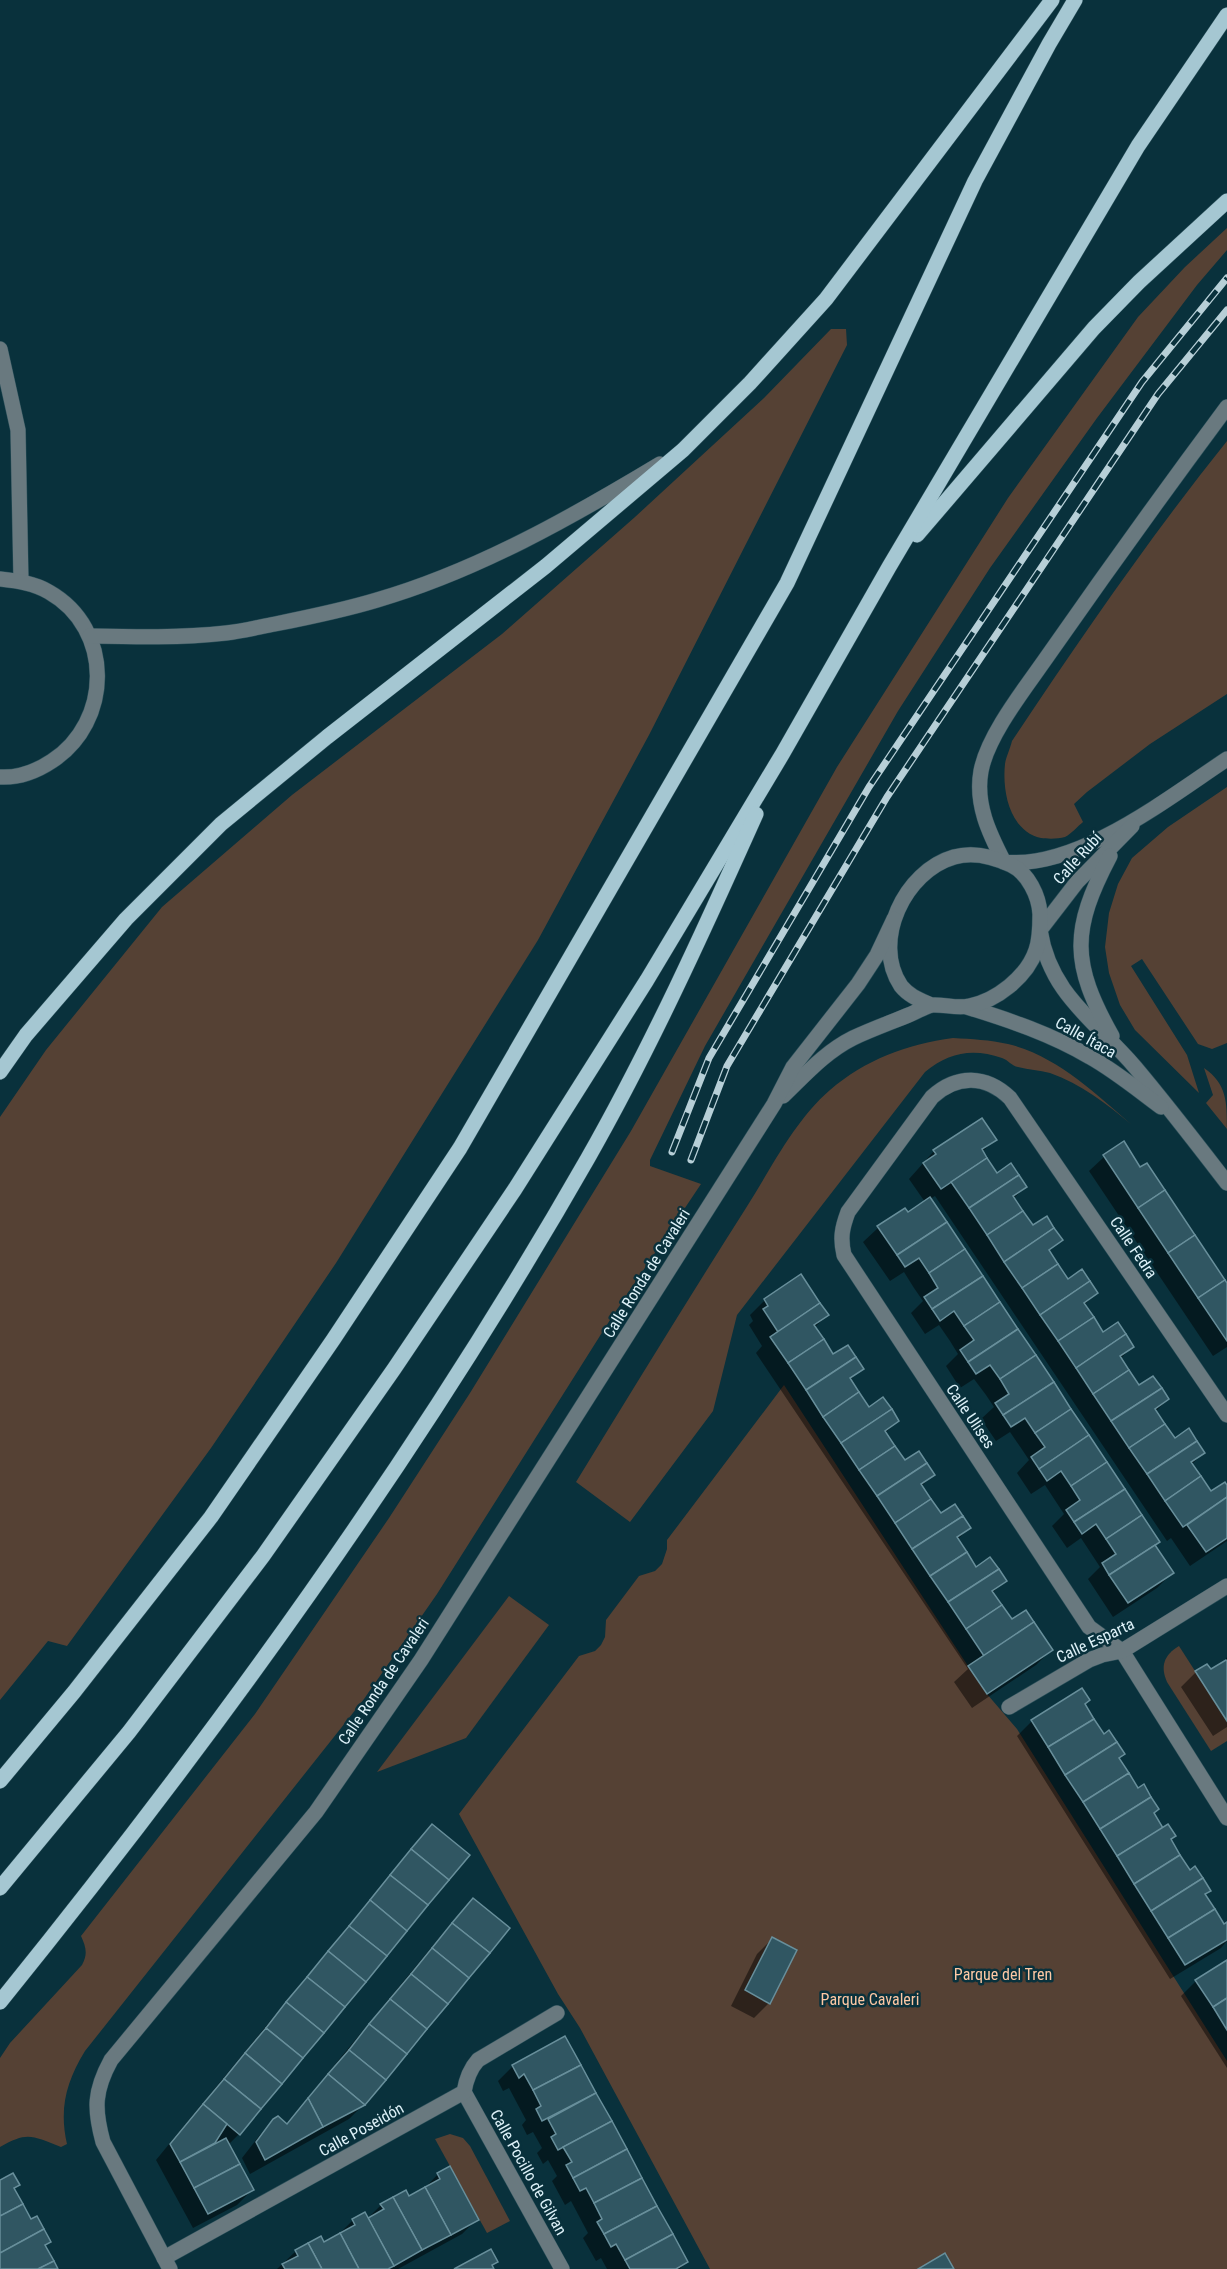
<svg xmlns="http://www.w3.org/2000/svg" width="1227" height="2269" viewBox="0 0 1227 2269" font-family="'Roboto Condensed',sans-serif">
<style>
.green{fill:#554134}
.shadow{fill:#0007}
.building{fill:#305662;stroke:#688f9b;stroke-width:1.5}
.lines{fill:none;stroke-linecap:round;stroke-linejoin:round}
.minor-casing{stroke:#2b505a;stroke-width:16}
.major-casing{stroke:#2b505a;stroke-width:16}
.minor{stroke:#69797f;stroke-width:15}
.major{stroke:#a5c7d2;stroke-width:15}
.rail-casing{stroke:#b7cfd7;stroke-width:7}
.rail{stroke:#09313c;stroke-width:4.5;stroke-dasharray:14;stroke-linecap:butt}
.labels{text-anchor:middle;stroke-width:5;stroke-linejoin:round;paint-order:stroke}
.street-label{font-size:16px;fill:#ddf1f8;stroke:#09313c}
.park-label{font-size:16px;fill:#fec8a4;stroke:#09313c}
</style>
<rect width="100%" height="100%" fill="#09313c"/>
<g class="green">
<path d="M1227 228V250L1197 285 1097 418 990 568 898 711 705 1046 650 1160V1166L701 1184 610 1320 437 1594 364 1699 85 2051C66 2082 59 2109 67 2144L61 2147C32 2136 28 2131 0 2147V2058L10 2043 82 1965C88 1954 86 1947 81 1936L255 1714 389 1518 470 1393 631 1131 837 767 1008 498 1138 317 1185 267Z"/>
<polygon points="831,329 846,329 847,345 649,735 538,940 336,1263 211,1448 67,1646 48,1641 0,1700 0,1117 46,1050 162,907 292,795 502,634 635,517 764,398"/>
<path d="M1227 441V694L1150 744 1087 792 1074 804 1083 822C1078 826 1071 834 1065 837 1058 839 1048 839 1041 838 1010 831 1002 792 1005 764 1006 757 1010 749 1012 741 1080 639 1150 537 1227 441Z"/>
<polygon points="1227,787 1227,1043 1212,1049 1198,1044 1142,959 1131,966 1187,1055 1199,1093 1135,1030 1120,1005 1109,973 1105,947 1109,913 1118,884 1132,858 1168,827"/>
<path d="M953 1038C972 1039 990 1040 1008 1044 1057 1056 1095 1093 1132 1125 1107 1104 1081 1084 1050 1073 1039 1070 1029 1070 1018 1067 1012 1066 1008 1060 1002 1058 973 1048 949 1052 925 1072L737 1315 713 1411 630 1522 576 1482C632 1391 688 1299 746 1208 771 1169 794 1121 830 1090 865 1060 907 1044 953 1038Z"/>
<path d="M1204 1068C1227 1084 1227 1102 1227 1129L1206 1103 1213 1095Z"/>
<polygon points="784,1385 968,1666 987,1694 1017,1729 1227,2061 1227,2269 710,2269 580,2028 558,1994 459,1814 579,1656 595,1651 601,1645 605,1637 606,1620 639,1576 655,1571 662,1564 667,1549 667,1540"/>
<polygon points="509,1596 549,1625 466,1738 377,1772"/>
<path d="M1179 1646 1227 1721V1741L1211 1751 1167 1682C1160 1666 1164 1655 1179 1646Z"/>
<polygon points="450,2134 463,2138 470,2146 510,2221 487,2233 435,2139"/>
</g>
<g class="shadow">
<polygon points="995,1139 982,1152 996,1175 1025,1187 1013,1199 1032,1227 1061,1240 1048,1252 1068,1281 1096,1293 1084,1305 1103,1334 1132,1347 1120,1359 1139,1387 1168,1399 1155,1412 1175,1440 1203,1453 1191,1465 1210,1493 1227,1488 1227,1541 1190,1566 1171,1538 1167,1541 935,1196 930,1199 1172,1573 1157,1588 1113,1617 1088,1579 1100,1567 1081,1538 1067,1548 1052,1526 1064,1514 1045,1485 1031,1494 1017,1473 1029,1460 1021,1448 1010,1432 996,1441 981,1419 994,1407 986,1395 974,1379 960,1388 946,1366 958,1354 950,1341 939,1325 925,1334 911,1313 923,1301 914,1288 904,1272 890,1281 863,1242 878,1228 908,1214 925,1202 909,1179 934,1151"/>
<polygon points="1123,1143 1227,1285 1227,1347 1213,1356 1089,1171 1104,1157"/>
<polygon points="800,1276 827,1315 814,1328 833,1356 862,1368 850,1380 869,1409 898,1421 885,1433 904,1462 933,1474 921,1487 940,1515 969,1528 957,1540 976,1569 1005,1581 992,1593 1011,1622 1051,1650 1036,1665 972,1708 954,1682 968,1669 756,1353 762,1346 749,1325 753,1321 750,1315 765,1300"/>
<polygon points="1227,1657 1227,1727 1213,1736 1181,1687 1196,1672 1207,1666 1210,1671 1224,1662"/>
<polygon points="1084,1705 1163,1830 1174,1836 1170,1841 1189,1872 1209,1891 1204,1895 1224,1926 1227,1924 1227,1941 1221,1948 1170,1979 1017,1736 1032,1721"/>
<polygon points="432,1826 239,2134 228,2145 252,2190 237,2205 193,2228 156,2160 418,1841"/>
<polygon points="473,1900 364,2104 349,2119 250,2174 242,2158 259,2136 274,2120 286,2124 458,1915"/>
<polygon points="772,1939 769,2003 754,2018 731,2006 757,1954"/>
<polygon points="1227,1962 1227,2068 1181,1996 1196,1981"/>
<polygon points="565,2038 686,2262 680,2269 607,2269 601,2258 596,2261 583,2238 588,2233 571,2201 565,2205 552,2181 557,2176 548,2160 543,2164 537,2153 542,2148 533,2132 527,2135 522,2125 526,2120 509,2088 503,2091 498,2081 513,2066"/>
<polygon points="438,2174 477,2219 462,2234 398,2269 277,2269 296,2251 324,2244 338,2235 353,2220 367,2219 381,2205 408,2198 423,2190"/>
</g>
<g class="building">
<polygon points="982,1118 997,1140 982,1149 987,1158 941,1189 923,1163 936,1154 933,1150"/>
<polygon points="1124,1141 1140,1167 1147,1163 1165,1190 1138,1208 1103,1155"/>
<polygon points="987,1158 997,1173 1011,1163 1019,1175 969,1208 951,1182"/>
<polygon points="1019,1175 1027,1187 1013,1196 1023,1211 987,1235 969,1208"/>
<polygon points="1165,1190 1195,1235 1168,1253 1138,1208"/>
<polygon points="930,1197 947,1222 897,1255 877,1226 905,1208 908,1212"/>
<polygon points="1023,1211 1033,1225 1047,1216 1054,1228 1004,1262 987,1235"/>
<polygon points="947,1222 965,1249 929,1273 919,1258 905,1267 897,1255"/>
<polygon points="1054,1228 1063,1240 1049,1250 1058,1264 1022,1288 1004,1262"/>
<polygon points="1195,1235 1225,1280 1198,1298 1168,1253"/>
<polygon points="965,1249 983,1276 932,1309 924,1297 938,1288 929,1273"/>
<polygon points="1058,1264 1068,1279 1082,1269 1090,1281 1040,1315 1022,1288"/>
<polygon points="801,1274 820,1303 778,1332 763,1309 768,1306 764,1299"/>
<polygon points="983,1276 1000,1302 964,1326 954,1311 940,1321 932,1309"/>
<polygon points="1225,1280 1227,1283 1227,1341 1198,1298"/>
<polygon points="1090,1281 1098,1293 1084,1303 1094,1317 1058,1341 1040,1315"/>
<polygon points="1000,1302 1018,1329 968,1362 960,1350 974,1340 964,1326"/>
<polygon points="820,1303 829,1315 814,1325 824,1339 788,1363 770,1337"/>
<polygon points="1094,1317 1103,1332 1118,1322 1126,1334 1076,1368 1058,1341"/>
<polygon points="1018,1329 1036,1355 1000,1379 990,1365 976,1374 968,1362"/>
<polygon points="1126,1334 1134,1347 1120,1356 1129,1370 1093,1394 1076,1368"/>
<polygon points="824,1339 833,1354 848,1345 856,1357 806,1390 788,1363"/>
<polygon points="1036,1355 1054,1382 1003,1415 995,1403 1009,1394 1000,1379"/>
<polygon points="856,1357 864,1369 850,1378 859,1392 823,1417 806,1390"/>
<polygon points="1129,1370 1139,1385 1153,1376 1162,1388 1111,1421 1093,1394"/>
<polygon points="1054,1382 1071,1409 1035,1433 1025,1418 1011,1427 1003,1415"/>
<polygon points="1162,1388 1169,1399 1155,1409 1165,1424 1129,1448 1111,1421"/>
<polygon points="859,1392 869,1407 883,1397 892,1409 841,1443 823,1417"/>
<polygon points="892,1409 899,1421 885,1431 895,1446 859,1470 841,1443"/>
<polygon points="1071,1409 1089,1435 1039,1469 1031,1457 1045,1447 1035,1433"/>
<polygon points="1165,1424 1175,1438 1189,1428 1197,1441 1147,1474 1129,1448"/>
<polygon points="1089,1435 1107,1462 1071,1486 1061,1471 1047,1481 1039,1469"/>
<polygon points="1197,1441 1205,1453 1191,1462 1201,1476 1165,1501 1147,1474"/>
<polygon points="895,1446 905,1460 919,1451 927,1463 877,1496 859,1470"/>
<polygon points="1107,1462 1125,1489 1074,1522 1066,1510 1080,1500 1071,1486"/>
<polygon points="927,1463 935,1475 921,1484 931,1499 895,1523 877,1496"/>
<polygon points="1201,1476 1211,1491 1225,1482 1227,1485 1227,1497 1183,1527 1165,1501"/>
<polygon points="1125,1489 1142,1515 1106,1539 1096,1524 1082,1534 1074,1522"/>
<polygon points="1227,1497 1227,1538 1206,1552 1187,1525"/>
<polygon points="931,1499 941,1513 955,1504 963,1516 912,1549 895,1523"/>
<polygon points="1142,1515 1160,1542 1109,1575 1102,1563 1116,1554 1106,1539"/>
<polygon points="963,1516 971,1528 957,1537 967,1552 930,1576 912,1549"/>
<polygon points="1155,1545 1174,1573 1128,1603 1109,1575"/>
<polygon points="967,1552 976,1567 990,1557 999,1569 948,1602 930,1576"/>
<polygon points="999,1569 1007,1581 992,1591 1002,1605 966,1629 948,1602"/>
<polygon points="1002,1605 1012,1619 1026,1610 1034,1622 984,1656 966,1629"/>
<polygon points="1034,1622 1053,1650 987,1694 968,1666"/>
<polygon points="1226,1660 1227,1661 1227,1721 1195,1671 1207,1664 1211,1669"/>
<polygon points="1082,1688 1090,1700 1085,1704 1094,1719 1048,1747 1031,1720"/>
<polygon points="1094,1719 1104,1734 1109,1730 1117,1742 1065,1775 1048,1747"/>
<polygon points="1117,1742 1125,1754 1119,1758 1129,1773 1083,1802 1065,1775"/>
<polygon points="1129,1773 1138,1788 1144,1784 1151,1797 1100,1829 1083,1802"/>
<polygon points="1151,1797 1159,1809 1154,1813 1163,1828 1117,1856 1100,1829"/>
<polygon points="432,1824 470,1855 449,1880 411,1849"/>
<polygon points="1168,1824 1176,1836 1171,1839 1180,1855 1134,1884 1117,1856"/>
<polygon points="411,1849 449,1880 428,1905 390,1875"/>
<polygon points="1180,1855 1190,1870 1195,1866 1203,1878 1151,1911 1134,1884"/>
<polygon points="390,1875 428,1905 407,1931 370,1900"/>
<polygon points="1203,1878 1211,1891 1205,1894 1215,1909 1168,1938 1151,1911"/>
<polygon points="473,1898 510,1928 490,1953 452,1923"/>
<polygon points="370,1900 407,1931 387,1956 349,1926"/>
<polygon points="1215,1909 1224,1924 1227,1922 1227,1940 1185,1965 1168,1938"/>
<polygon points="452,1923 490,1953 469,1978 432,1948"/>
<polygon points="349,1926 387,1956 366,1982 328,1951"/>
<polygon points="772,1937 797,1950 770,2004 745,1990"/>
<polygon points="432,1948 469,1978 448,2004 411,1974"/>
<polygon points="328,1951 366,1982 345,2007 307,1977"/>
<polygon points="1227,1960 1227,1998 1213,2007 1195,1980"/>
<polygon points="411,1974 448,2004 427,2029 390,1999"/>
<polygon points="307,1977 345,2007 324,2033 286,2002"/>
<polygon points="1227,1998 1227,2030 1213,2007"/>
<polygon points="390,1999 427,2029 407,2054 369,2024"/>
<polygon points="286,2002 324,2033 303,2058 266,2028"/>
<polygon points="369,2024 407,2054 386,2080 349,2050"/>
<polygon points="266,2028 303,2058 282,2084 245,2053"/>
<polygon points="565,2036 581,2065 533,2090 524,2074 519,2078 512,2065"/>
<polygon points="349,2050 386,2080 365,2105 328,2074"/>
<polygon points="245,2053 282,2084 261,2109 224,2079"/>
<polygon points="581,2065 596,2093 542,2121 536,2109 541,2106 533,2090"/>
<polygon points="328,2074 365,2105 323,2127 308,2098"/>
<polygon points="224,2079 261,2109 240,2135 203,2104"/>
<polygon points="596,2093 612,2121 558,2150 551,2137 556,2134 548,2119"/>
<polygon points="308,2098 323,2127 265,2160 256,2142 273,2119 278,2116 287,2124"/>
<polygon points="203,2104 227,2124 215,2143 180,2162 170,2144"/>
<polygon points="612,2121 627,2149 573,2178 566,2165 572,2162 563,2147"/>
<polygon points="226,2138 240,2164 194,2188 180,2162"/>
<polygon points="627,2149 642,2178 594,2203 586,2188 580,2191 573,2178"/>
<polygon points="240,2164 254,2190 208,2214 194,2188"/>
<polygon points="450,2166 479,2220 451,2235 425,2187 440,2179 437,2173"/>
<polygon points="13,2173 20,2185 14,2188 23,2204 0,2216 0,2180"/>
<polygon points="642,2178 657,2206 604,2234 597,2222 602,2219 594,2203"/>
<polygon points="425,2187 451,2235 422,2250 393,2197 406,2190 409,2196"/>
<polygon points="393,2197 422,2250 394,2266 368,2218 384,2209 380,2204"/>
<polygon points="23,2204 31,2219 37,2216 44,2229 0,2253 0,2216"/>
<polygon points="657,2206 673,2234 625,2260 616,2244 611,2247 604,2234"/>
<polygon points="365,2212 394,2266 388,2269 359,2269 340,2233 355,2225 352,2219"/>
<polygon points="44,2229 51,2242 45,2245 54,2261 38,2269 0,2269 0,2253"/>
<polygon points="340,2233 359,2269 322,2269 308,2243 321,2236 324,2242"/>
<polygon points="673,2234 688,2262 676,2269 630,2269 625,2260"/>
<polygon points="308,2243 322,2269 285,2269 282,2264 298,2256 295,2250"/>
<polygon points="491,2249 498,2262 492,2265 494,2269 454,2269"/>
<polygon points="945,2253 954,2269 918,2269"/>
<polygon points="54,2261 58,2269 38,2269"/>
</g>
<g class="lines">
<g class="minor-casing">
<g id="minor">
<polyline points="0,349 18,430 21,581"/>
<path d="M1227 407C1166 489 1107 571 1049 654 1027 686 988 734 981 771 975 804 989 833 1004 862 1077 870 1168 798 1227 759"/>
<path d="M0 579C17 581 34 583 49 592 114 629 112 722 52 761 37 771 18 778 0 777"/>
<path d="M90 636C135 637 181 638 226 633 243 631 259 627 275 624 310 617 344 610 377 600 477 571 572 517 660 464"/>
<path d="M1132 826 1077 882 1040 930C1050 995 1096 1021 1135 1067 1167 1105 1197 1144 1227 1183"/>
<path d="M1110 856C1071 930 1071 963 1112 1036"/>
<path d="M967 1007C1009 1020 1051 1034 1090 1057 1115 1071 1138 1090 1161 1107"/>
<path d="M783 1096C805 1075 825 1052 853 1038 872 1029 892 1022 911 1014 918 1011 926 1006 932 1005 944 1004 957 1009 969 1006 996 1001 1027 977 1036 950 1040 939 1040 926 1040 914 1039 896 1028 873 1011 865 994 857 974 851 954 857 905 871 871 941 901 986 909 996 920 1000 931 1005"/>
<path d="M1227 1415 1010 1098C986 1075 957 1074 932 1097L848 1212C842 1228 840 1238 844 1255L1089 1627 1122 1651 1227 1818"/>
<polyline points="1009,1707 1089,1660 1102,1655 1122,1651 1227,1586"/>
<polyline points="464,2092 562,2269"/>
<path d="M164 2258 464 2092C466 2080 469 2070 478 2060L557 2013"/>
<path d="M170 2269 103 2142C94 2109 94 2091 111 2060L316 1812 421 1660 774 1104 793 1067 858 984 877 955 894 919"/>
</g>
</g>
<g class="major-casing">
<g id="major">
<polyline points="917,535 1094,328 1139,282 1227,201"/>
<polyline points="0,1072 26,1035 126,919 221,824 327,737 546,566 683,450 750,383 826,299 1052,0"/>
<polyline points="0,1781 74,1692 211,1517 333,1340 460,1148 787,583 975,181 1049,44 1075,0"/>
<polyline points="0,1888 129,1732 263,1556 394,1369 515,1189 647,980 783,753 889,567 1138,146 1227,15"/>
<path d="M0 2002C215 1736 418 1456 588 1158 651 1047 704 930 756 814"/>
</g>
</g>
<use href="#minor" class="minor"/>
<use href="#major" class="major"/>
<g class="rail-casing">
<g id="rail">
<polyline points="672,1152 709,1058 869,787 1142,382 1227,278"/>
<polyline points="691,1160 727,1066 887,797 1158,394 1227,310"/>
</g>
</g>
<use href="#rail" class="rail"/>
</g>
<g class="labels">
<g class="street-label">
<text transform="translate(1077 858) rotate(-48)" y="6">Calle Rubí</text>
<text transform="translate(1086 1037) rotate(29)" y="6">Calle Ítaca</text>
<text transform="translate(1134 1247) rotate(56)" y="6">Calle Fedra</text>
<text transform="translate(646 1273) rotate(-58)" y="6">Calle Ronda de Cavaleri</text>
<text transform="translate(971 1416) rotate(56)" y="6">Calle Ulises</text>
<text transform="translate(1095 1640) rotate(-25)" y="6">Calle Esparta</text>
<text transform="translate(383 1681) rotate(-56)" y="6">Calle Ronda de Cavaleri</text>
<text transform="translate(361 2129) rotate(-29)" y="6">Calle Poseidón</text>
<text transform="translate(529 2172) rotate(61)" y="6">Calle Pocillo de Gilvan</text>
</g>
<g class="park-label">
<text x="1003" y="1980">Parque del Tren</text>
<text x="870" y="2005">Parque Cavaleri</text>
</g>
</g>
</svg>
